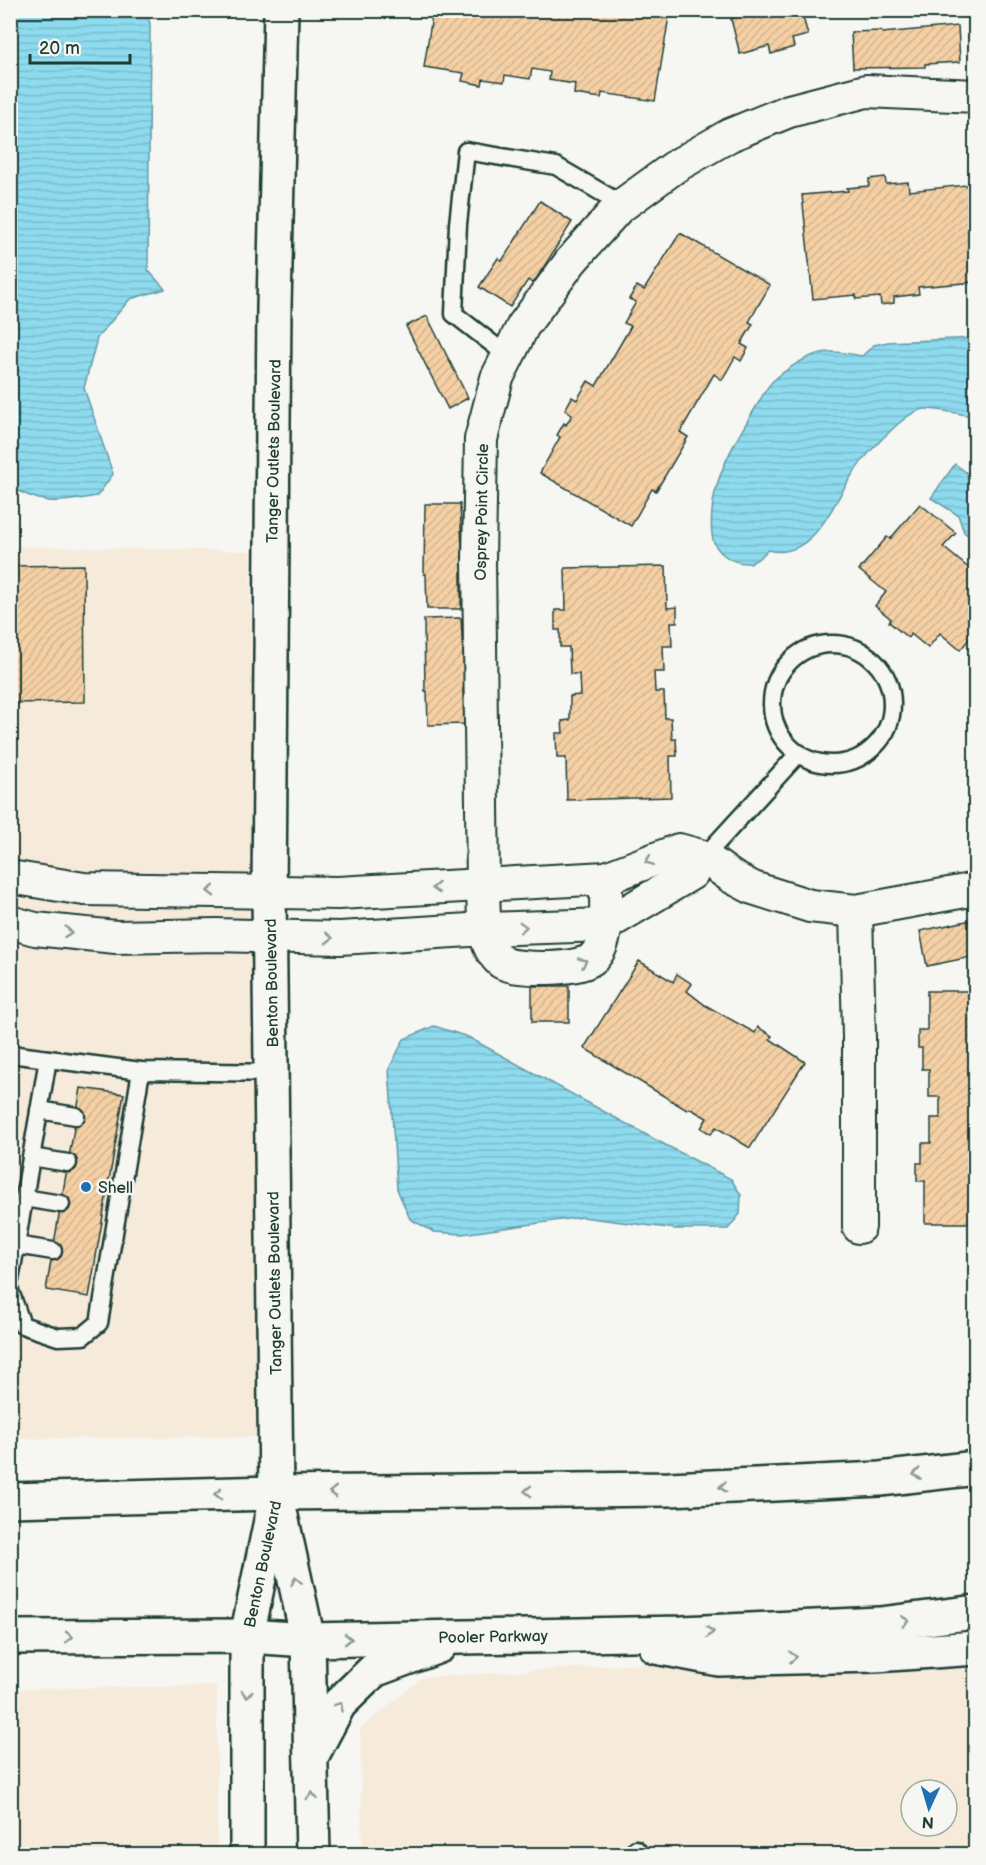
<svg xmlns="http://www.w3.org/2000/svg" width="986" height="1865" viewBox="0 0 986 1865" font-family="'Balsamiq Sans',sans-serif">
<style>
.built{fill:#f6ebdb;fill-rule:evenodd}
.water{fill:url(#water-rules);stroke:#629ba4;stroke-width:1.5}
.building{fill:url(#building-hatch);stroke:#1f3d34;stroke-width:1.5}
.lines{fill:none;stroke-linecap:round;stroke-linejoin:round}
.service-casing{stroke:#1f3d34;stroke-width:21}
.minor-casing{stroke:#1f3d34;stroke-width:36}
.tertiary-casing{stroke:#1f3d34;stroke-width:38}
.primary-casing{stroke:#1f3d34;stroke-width:38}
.service{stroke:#f6f6f2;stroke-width:16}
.minor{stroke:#f6f6f2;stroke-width:32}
.tertiary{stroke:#f6f6f2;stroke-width:33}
.primary{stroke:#f6f6f2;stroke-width:33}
.oneway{stroke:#8a9a93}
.poi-dot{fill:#1f6fb2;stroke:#f6f6f2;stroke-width:2}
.labels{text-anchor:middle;stroke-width:5;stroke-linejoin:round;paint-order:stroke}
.street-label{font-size:16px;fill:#1f3d34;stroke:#f6f6f2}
.poi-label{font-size:16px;fill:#1f3d34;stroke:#f6f6f2;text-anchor:start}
</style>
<defs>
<pattern id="water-rules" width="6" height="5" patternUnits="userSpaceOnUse" patternTransform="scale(1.5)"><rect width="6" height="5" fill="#8edaee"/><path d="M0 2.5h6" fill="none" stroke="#7abccd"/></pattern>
<pattern id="building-hatch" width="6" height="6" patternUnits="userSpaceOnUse" patternTransform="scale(1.5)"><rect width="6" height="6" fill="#f5d0a5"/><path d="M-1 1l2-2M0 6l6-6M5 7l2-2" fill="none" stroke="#d2b48f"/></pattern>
</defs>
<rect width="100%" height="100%" fill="#f6f6f2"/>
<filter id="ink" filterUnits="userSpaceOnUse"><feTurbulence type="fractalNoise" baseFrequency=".0167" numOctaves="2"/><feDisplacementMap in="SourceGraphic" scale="12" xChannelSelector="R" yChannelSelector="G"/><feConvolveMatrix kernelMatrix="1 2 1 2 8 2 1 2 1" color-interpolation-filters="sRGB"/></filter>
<g filter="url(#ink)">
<g class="built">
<polygon points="11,546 250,551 263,1437 11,1439"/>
<path d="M975 1644V1854H362L360 1729 423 1677ZM911 1790H947V1826H911Z"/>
<polygon points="217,1686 217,1854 11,1854 10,1689"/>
</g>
<g class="water">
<path d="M11 10 147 11 150 24 148 270 165 289 130 299 97 338 84 388 113 474 97 496C58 502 47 507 11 487Z"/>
<path d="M975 338V417C961 414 940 409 926 409 916 409 905 418 898 424 881 439 865 455 852 475 833 504 812 562 768 550 763 555 756 562 749 563 732 564 714 552 712 535 707 487 732 446 756 407 761 399 766 387 774 380 785 370 802 359 817 354 832 350 847 353 862 356L874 345 888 342Z"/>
<polygon points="955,464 975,479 975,541 964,532 958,515 931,498"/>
<polygon points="434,1026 468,1037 654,1139 731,1179 741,1195 740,1214 728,1229 676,1229 582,1217 462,1234 434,1232 410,1219 397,1189 389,1069 404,1039"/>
</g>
<g class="building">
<polygon points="433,10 670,10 655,101 602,93 601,98 574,94 575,84 549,80 550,72 532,69 530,79 505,75 504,82 483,79 482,85 462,81 464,73 424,67"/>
<polygon points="762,10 801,10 808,35 792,39 794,47 771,54 769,46 740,54 731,19"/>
<polygon points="958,26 960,62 925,64 925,67 853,68 851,32 881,31 882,33"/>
<polygon points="885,177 886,184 908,182 909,191 976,184 976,282 918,287 919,294 894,297 894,303 881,305 880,297 856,299 856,295 813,299 802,195 848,191 847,188 869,186 869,179"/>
<polygon points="540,201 572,222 533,284 528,280 510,307 479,287 498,258 502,261"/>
<polygon points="680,233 770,285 749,322 753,324 741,344 748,348 741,361 735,357 722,380 714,374 680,432 688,437 656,491 652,489 631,526 540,473 560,437 557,435 564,423 566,425 572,415 565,410 572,397 577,400 588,381 596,386 631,326 624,323 636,302 629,299 637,286 644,290"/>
<polygon points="427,316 468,398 448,409 406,326"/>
<polygon points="425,504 460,504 463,572 461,572 461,609 427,609 426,574 424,574"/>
<polygon points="920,504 956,533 943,547 976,574 976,631 960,650 940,633 928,648 911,634 908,638 889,622 891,619 875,606 886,592 859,570 887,537 890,539"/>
<polygon points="84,565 85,702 10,703 10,566"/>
<polygon points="666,566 667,608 677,607 677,622 671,622 672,646 663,646 664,672 654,672 655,692 664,692 665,718 671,718 672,739 676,739 677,756 670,756 671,797 567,800 566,758 557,758 556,733 563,733 562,721 570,720 570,696 580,695 579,674 570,674 569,647 560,647 560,630 555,630 555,610 566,610 565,568"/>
<polygon points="461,618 465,688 463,689 464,724 428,725 427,691 425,691 424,619"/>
<polygon points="976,919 976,956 927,966 920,931"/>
<polygon points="639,961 673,982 677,974 692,984 687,991 705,1005 755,1033 758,1027 772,1036 770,1039 805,1062 750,1148 716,1127 711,1134 701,1128 707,1118 689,1108 687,1110 584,1048"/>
<rect x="532" y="986" width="37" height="36"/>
<polygon points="927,991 976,991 976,1223 925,1223 925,1181 917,1181 917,1163 922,1163 922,1143 931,1143 931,1118 940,1118 940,1097 929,1097 929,1069 922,1069 922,1048 918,1048 918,1030 927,1030"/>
<polygon points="81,1088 124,1094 89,1297 46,1290"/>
<polygon points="10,1853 52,1853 53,1854 10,1854"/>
</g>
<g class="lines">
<g class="service-casing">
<g id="service">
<polyline points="508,356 454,314 458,224 466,151 556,166 623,205"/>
<circle cx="832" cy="704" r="60"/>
<polyline points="704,857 799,753"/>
<polyline points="10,1054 141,1071 272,1073"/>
<polyline points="39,1110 76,1116"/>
<polyline points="31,1157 68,1163"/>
<polyline points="24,1198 61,1204"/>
<polyline points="16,1245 53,1251"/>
<polyline points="10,1280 48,1059"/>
<polyline points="10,1291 22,1325 58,1337 83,1336 99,1323 141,1071"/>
<polyline points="636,1849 640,1854"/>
</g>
</g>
<g class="minor-casing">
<g id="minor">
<polyline points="10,877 84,889 338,893 606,878 679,850 704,857 732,877 753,888 810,906 856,911 976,889"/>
<path d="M606 878C605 902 611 940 593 958 580 971 518 970 503 963 499 961 493 953 491 949 482 934 484 903 483 886L479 561 481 439 497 378 523 326 571 261 618 208 676 166 730 135 789 111 866 91 976 96"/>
<polyline points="856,911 859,1037 859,1227"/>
<polyline points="10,922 35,929 116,937 216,935 340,938 486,929 605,925 692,873 704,857"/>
</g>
</g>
<g class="tertiary-casing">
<g id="tertiary">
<polyline points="281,10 274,307 269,892 276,1493 308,1640 313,1854"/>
<polyline points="247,1854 247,1636 274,1506"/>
</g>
</g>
<g class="primary-casing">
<g id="primary">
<polyline points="10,1500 276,1493 669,1489 880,1479 976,1468"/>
<polyline points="10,1637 247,1636 308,1640 682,1633 880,1624 976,1612"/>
<polyline points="656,1647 719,1659 875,1655 976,1648"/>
<polyline points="311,1757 339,1704 374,1670 439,1646"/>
</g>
</g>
<use href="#service" class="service"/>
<use href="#minor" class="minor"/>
<use href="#tertiary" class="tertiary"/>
<use href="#primary" class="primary"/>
</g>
<defs><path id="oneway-chevron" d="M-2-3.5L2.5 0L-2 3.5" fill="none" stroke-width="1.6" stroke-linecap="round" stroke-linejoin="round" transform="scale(1.5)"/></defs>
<g class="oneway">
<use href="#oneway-chevron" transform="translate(649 861) rotate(159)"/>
<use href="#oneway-chevron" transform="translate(436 888) rotate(177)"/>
<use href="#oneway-chevron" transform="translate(211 891) rotate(180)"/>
<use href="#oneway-chevron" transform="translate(523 927) rotate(-2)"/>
<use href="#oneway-chevron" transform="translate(68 932) rotate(6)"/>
<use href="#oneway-chevron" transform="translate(329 938) rotate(1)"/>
<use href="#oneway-chevron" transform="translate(583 962) rotate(-24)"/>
<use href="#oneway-chevron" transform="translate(917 1474) rotate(173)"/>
<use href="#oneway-chevron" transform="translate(723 1487) rotate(177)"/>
<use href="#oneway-chevron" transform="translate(528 1491) rotate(179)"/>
<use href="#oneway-chevron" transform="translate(333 1492) rotate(179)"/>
<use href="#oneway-chevron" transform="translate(218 1494) rotate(179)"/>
<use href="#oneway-chevron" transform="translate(296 1581) rotate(-102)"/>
<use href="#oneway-chevron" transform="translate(905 1621) rotate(-7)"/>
<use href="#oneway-chevron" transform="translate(710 1632) rotate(-3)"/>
<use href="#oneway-chevron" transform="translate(69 1637)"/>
<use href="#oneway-chevron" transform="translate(348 1639) rotate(-1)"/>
<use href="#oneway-chevron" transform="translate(793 1657) rotate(-2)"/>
<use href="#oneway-chevron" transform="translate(247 1694) rotate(90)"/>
<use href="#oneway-chevron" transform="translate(339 1706) rotate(-54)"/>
<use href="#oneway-chevron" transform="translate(312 1796) rotate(-91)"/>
</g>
</g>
<circle class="poi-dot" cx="86" cy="1187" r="6"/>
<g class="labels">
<g class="street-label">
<text transform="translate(273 451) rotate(-89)" y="6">Tanger Outlets Boulevard</text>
<text transform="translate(481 512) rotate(-89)" y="6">Osprey Point Circle</text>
<text transform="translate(271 983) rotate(-91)" y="6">Benton Boulevard</text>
<text transform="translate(274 1283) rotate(-91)" y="6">Tanger Outlets Boulevard</text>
<text transform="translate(262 1564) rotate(-78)" y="6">Benton Boulevard</text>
<text transform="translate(493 1636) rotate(-1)" y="6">Pooler Parkway</text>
</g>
<g class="poi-label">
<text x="98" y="1193">Shell</text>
</g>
</g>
<rect width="986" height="1865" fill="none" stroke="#f6f6f2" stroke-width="36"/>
<rect x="18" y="18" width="950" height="1829" fill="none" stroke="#1f3d34" stroke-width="2" filter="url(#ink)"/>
<g transform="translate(929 1808) rotate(184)"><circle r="28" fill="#f6f6f2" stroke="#a0aca6" stroke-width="1.5"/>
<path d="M0-4.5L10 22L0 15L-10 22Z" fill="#1f6fb2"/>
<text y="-9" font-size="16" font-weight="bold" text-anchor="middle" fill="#1f3d34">N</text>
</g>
<path d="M30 54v9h100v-9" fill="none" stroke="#1f3d34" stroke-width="3"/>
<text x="39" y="54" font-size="18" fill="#1f3d34" stroke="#f6f6f2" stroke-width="4.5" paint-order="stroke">20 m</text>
</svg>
